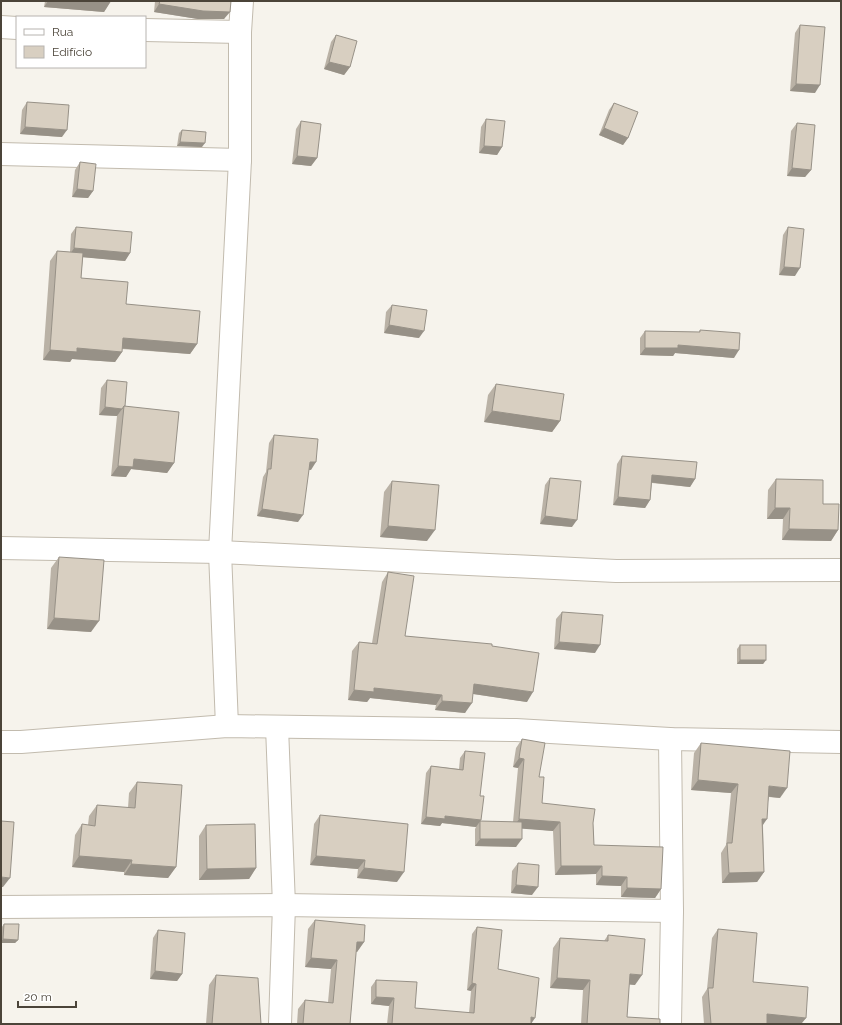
<svg xmlns="http://www.w3.org/2000/svg" width="842" height="1025" viewBox="0 0 842 1025" font-family="Raleway,sans-serif">
<style>
.lines{fill:none;stroke-linecap:round;stroke-linejoin:round}
.street-casing{stroke:#c2bbae;stroke-width:24}
.street{stroke:#fff;stroke-width:22}
.wall{fill:#bab2a6}
.shaded-wall{fill:#979187}
.building{fill:#d8cfc1;stroke:#979187}
</style>
<rect width="100%" height="100%" fill="#f6f3ec"/>
<g class="lines">
<g class="street-casing">
<g id="street">
<polyline points="1,27 17,28"/>
<polyline points="145,30 240,32"/>
<polyline points="1,154 240,160"/>
<polyline points="1,548 220,552 616,571 841,570"/>
<polyline points="227,726 220,552 240,160 240,32 242,1"/>
<polyline points="277,727 284,905 280,1024"/>
<polyline points="670,739 672,911 670,1024"/>
<polyline points="1,742 21,742 227,726 516,730 670,739 841,742"/>
<polyline points="1,907 284,905 672,911"/>
</g>
</g>
<use href="#street" class="street"/>
</g>
<g class="wall">
<polygon points="45,1 111,1 104,12 44,7"/>
<polygon points="155,1 231,1 224,19 198,19 154,12"/>
<polygon points="800,25 815,93 790,91 795,33"/>
<polygon points="336,35 350,67 344,75 324,69 331,42"/>
<polygon points="27,102 62,137 20,134 22,110"/>
<polygon points="614,103 628,138 623,145 599,135 609,110"/>
<polygon points="486,119 502,147 497,155 479,153 481,127"/>
<polygon points="301,121 317,158 311,166 292,164 296,129"/>
<polygon points="797,123 811,170 805,177 787,176 791,131"/>
<polygon points="182,130 202,147 177,146 179,133"/>
<polygon points="80,162 93,191 88,198 72,197 75,170"/>
<polygon points="76,227 130,253 125,261 83,257 81,278 197,344 190,354 122,349 122,352 115,362 72,359 70,362 43,360 50,261 57,251 70,252 71,234"/>
<polygon points="788,227 795,276 779,275 783,235"/>
<polygon points="392,305 419,338 384,333 386,312"/>
<polygon points="700,330 734,358 675,353 673,356 640,355 640,338 645,331 699,332"/>
<polygon points="107,380 125,406 174,463 167,473 131,469 126,477 111,476 117,416 99,415 101,388"/>
<polygon points="496,384 560,421 552,432 484,422 488,395"/>
<polygon points="274,435 311,470 309,470 298,522 257,516 263,477 266,472 269,443"/>
<polygon points="622,456 695,479 690,487 652,483 650,500 645,508 613,505 617,464"/>
<polygon points="550,478 572,527 540,524 545,485"/>
<polygon points="776,479 823,504 838,530 831,541 782,540 783,519 767,519 768,490"/>
<polygon points="392,481 427,541 380,537 384,492"/>
<polygon points="59,557 91,632 47,629 51,568"/>
<polygon points="388,572 405,636 492,646 527,702 473,694 465,713 435,710 436,705 370,698 367,702 348,700 352,651 359,642 372,643 382,582"/>
<polygon points="562,612 595,653 554,649 556,619"/>
<polygon points="740,645 766,660 763,664 737,664 737,649"/>
<polygon points="522,739 539,777 542,803 593,823 594,845 661,889 655,898 621,897 621,886 596,885 596,874 555,875 553,831 522,828 516,847 475,846 475,829 476,827 442,823 440,826 421,824 426,773 431,766 459,769 460,758 465,751 480,796 480,821 513,822 518,768 513,767 516,748"/>
<polygon points="701,743 780,798 769,797 763,825 764,872 757,882 722,883 721,853 726,845 731,793 691,790 694,753"/>
<polygon points="137,782 176,867 168,878 124,875 124,872 72,867 75,835 82,824 88,825 89,816 97,805 128,808 129,793"/>
<polygon points="320,815 397,882 357,878 358,869 310,865 314,824"/>
<polygon points="206,825 256,868 249,879 199,880 199,836"/>
<polygon points="518,863 532,895 511,893 512,871"/>
<polygon points="315,920 364,942 357,952 356,951 350,1024 297,1024 298,1009 305,1000 328,1002 331,969 305,967 308,929"/>
<polygon points="4,924 18,940 15,943 1,943 1,928"/>
<polygon points="477,927 498,969 531,1024 387,1024 389,1006 371,1004 371,987 376,980 415,1008 469,1013 471,991 467,990 472,934"/>
<polygon points="718,929 753,982 806,1018 801,1024 704,1024 702,997 707,989 712,938"/>
<polygon points="158,930 182,974 177,981 150,979 153,938"/>
<polygon points="608,935 635,985 629,984 627,1017 660,1024 581,1024 583,990 550,988 553,948 560,938 604,941"/>
<polygon points="216,975 261,1024 206,1024 209,985"/>
</g>
<g class="shaded-wall">
<polygon points="48,1 111,1 104,12 44,7"/>
<polygon points="159,4 230,12 224,19 198,19 154,12"/>
<polygon points="329,62 350,67 344,75 324,69"/>
<polygon points="796,84 820,85 815,93 790,91"/>
<polygon points="25,127 67,130 62,137 20,134"/>
<polygon points="604,128 628,138 623,145 599,135"/>
<polygon points="180,142 205,143 202,147 177,146"/>
<polygon points="484,146 502,147 497,155 479,153"/>
<polygon points="297,156 317,158 311,166 292,164"/>
<polygon points="792,168 811,170 805,177 787,176"/>
<polygon points="77,189 93,191 88,198 72,197"/>
<polygon points="74,248 130,253 125,261 69,256"/>
<polygon points="784,267 800,268 795,276 779,275"/>
<polygon points="389,325 424,331 419,338 384,333"/>
<polygon points="123,338 197,344 190,354 116,348"/>
<polygon points="678,345 739,350 734,358 675,353 673,356 640,355 645,348"/>
<polygon points="77,348 122,352 115,362 72,359 70,362 43,360 50,350"/>
<polygon points="105,407 122,409 117,416 99,415"/>
<polygon points="492,411 560,421 552,432 484,422"/>
<polygon points="134,459 174,463 167,473 131,469 126,477 111,476 118,466"/>
<polygon points="310,462 316,462 311,470 305,469"/>
<polygon points="652,475 695,479 690,487 647,482"/>
<polygon points="618,497 650,500 645,508 613,505"/>
<polygon points="775,508 790,508 783,519 767,519"/>
<polygon points="262,509 303,515 298,522 257,516"/>
<polygon points="545,516 577,520 572,527 540,524"/>
<polygon points="388,526 435,530 427,541 380,537"/>
<polygon points="789,529 838,530 831,541 782,540"/>
<polygon points="54,618 99,621 91,632 47,629"/>
<polygon points="559,642 600,645 595,653 554,649"/>
<polygon points="740,660 766,660 763,664 737,664"/>
<polygon points="474,684 533,692 527,702 467,693"/>
<polygon points="374,688 442,695 436,705 370,698 367,702 348,700 354,690"/>
<polygon points="442,701 472,703 465,713 435,710"/>
<polygon points="519,758 524,759 518,768 513,767"/>
<polygon points="698,780 738,784 731,793 691,790"/>
<polygon points="769,786 787,788 780,798 763,796"/>
<polygon points="445,816 481,820 476,827 442,823 440,826 421,824 426,817"/>
<polygon points="519,819 560,822 553,831 513,828"/>
<polygon points="762,819 767,819 760,829"/>
<polygon points="480,839 522,839 516,847 475,846"/>
<polygon points="79,856 132,860 124,872 72,867"/>
<polygon points="316,856 365,860 358,869 310,865"/>
<polygon points="131,864 176,867 168,878 124,875"/>
<polygon points="561,866 602,866 596,874 555,875"/>
<polygon points="256,868 249,879 199,880 207,869"/>
<polygon points="364,868 404,872 397,882 357,878"/>
<polygon points="764,872 757,882 722,883 729,873"/>
<polygon points="602,876 627,877 621,886 596,885"/>
<polygon points="1,877 10,878 3,887 1,887"/>
<polygon points="516,885 538,887 532,895 511,893"/>
<polygon points="627,888 661,889 655,898 621,897"/>
<polygon points="3,939 18,940 15,943 1,943 1,941"/>
<polygon points="357,942 364,942 357,952 351,951"/>
<polygon points="311,958 337,960 331,969 305,967"/>
<polygon points="155,971 182,974 177,981 150,979"/>
<polygon points="630,974 642,975 635,985 623,984"/>
<polygon points="557,978 590,980 583,990 550,988"/>
<polygon points="472,983 476,984 471,991 467,990"/>
<polygon points="376,997 394,998 389,1006 371,1004"/>
<polygon points="767,1014 806,1018 801,1024 766,1024"/>
<polygon points="531,1017 535,1018 531,1024"/>
</g>
<g class="building">
<polygon points="160,1 231,1 230,12 203,11 159,4"/>
<polygon points="800,25 825,27 820,85 796,84"/>
<polygon points="336,35 357,41 350,67 329,62"/>
<polygon points="27,102 69,105 67,130 25,127"/>
<polygon points="614,103 638,112 628,138 604,128"/>
<polygon points="486,119 505,121 502,147 484,146"/>
<polygon points="301,121 321,124 317,158 297,156"/>
<polygon points="797,123 815,125 811,170 792,168"/>
<polygon points="182,130 206,132 205,143 180,142"/>
<polygon points="80,162 96,164 93,191 77,189"/>
<polygon points="76,227 132,232 130,253 74,248"/>
<polygon points="788,227 804,229 800,268 784,267"/>
<polygon points="57,251 83,253 81,278 128,282 126,304 200,311 197,344 123,338 122,352 77,348 77,352 50,350"/>
<polygon points="392,305 427,310 424,331 389,325"/>
<polygon points="700,330 740,333 739,350 678,345 678,348 645,348 645,331 700,332"/>
<polygon points="107,380 127,382 125,406 124,406 122,409 105,407"/>
<polygon points="496,384 564,394 560,421 492,411"/>
<polygon points="124,406 179,412 174,463 134,459 133,467 118,466"/>
<polygon points="274,435 318,439 316,462 310,462 303,515 262,509 268,469 271,469"/>
<polygon points="622,456 697,462 695,479 652,475 650,500 618,497"/>
<polygon points="550,478 581,481 577,520 545,516"/>
<polygon points="776,479 823,480 823,504 839,504 838,530 789,529 790,508 775,508"/>
<polygon points="392,481 439,485 435,530 388,526"/>
<polygon points="59,557 104,560 99,621 54,618"/>
<polygon points="388,572 414,576 405,636 492,644 492,646 539,653 533,692 474,684 472,703 442,701 442,695 374,688 374,692 354,690 359,642 377,644"/>
<polygon points="562,612 603,615 600,645 559,642"/>
<rect x="740" y="645" width="26" height="15"/>
<polygon points="522,739 545,743 539,777 544,777 542,803 595,809 593,823 594,845 663,847 661,889 627,888 627,877 602,876 602,866 561,866 560,822 519,819 524,759 519,758"/>
<polygon points="701,743 790,751 787,788 769,786 767,819 762,819 764,872 729,873 727,843 732,843 738,784 698,780"/>
<polygon points="465,751 485,753 480,796 484,796 481,820 445,816 445,819 426,817 431,766 463,770"/>
<polygon points="137,782 182,785 176,867 131,864 132,860 79,856 82,824 95,826 97,805 135,808"/>
<polygon points="320,815 408,824 404,872 364,868 365,860 316,856"/>
<polygon points="1,821 14,822 10,878 1,877"/>
<polygon points="480,821 522,822 522,839 480,839"/>
<polygon points="255,824 256,868 207,869 206,825"/>
<polygon points="518,863 539,865 538,887 516,885"/>
<polygon points="315,920 365,925 364,942 357,942 350,1024 303,1024 305,1000 333,1003 337,960 311,958"/>
<polygon points="4,924 19,924 18,940 3,939"/>
<polygon points="477,927 502,930 498,969 539,978 535,1018 531,1017 531,1024 392,1024 394,998 376,997 376,980 417,982 415,1008 474,1013 476,984 472,983"/>
<polygon points="718,929 757,933 753,982 808,987 806,1018 767,1014 767,1024 711,1024 708,988 713,988"/>
<polygon points="158,930 185,933 182,974 155,971"/>
<polygon points="608,935 645,939 642,975 630,974 627,1017 660,1019 660,1024 587,1024 590,980 557,978 560,938 608,941"/>
<polygon points="216,975 258,978 261,1024 212,1024"/>
</g>
<rect width="842" height="1025" fill="none" stroke="#4b4439" stroke-width="4"/>
<rect x="16" y="16" width="130" height="52" fill="#ffffff" stroke="#b7b4b0"/>
<rect x="24" y="29" width="20" height="6" fill="#ffffff" stroke="#b7b4b0"/>
<text x="52" y="36" font-size="12" fill="#4b4439">Rua</text>
<rect x="24" y="46" width="20" height="12" fill="#d8cfc1" stroke="#b7b4b0"/>
<text x="52" y="56" font-size="12" fill="#4b4439">Edifício</text>
<path d="M18 1001v6h58v-6" fill="none" stroke="#4b4439" stroke-width="2"/>
<text x="24" y="1001" font-size="12" fill="#4b4439" stroke="#ffffff" stroke-width="3" paint-order="stroke">20 m</text>
</svg>
